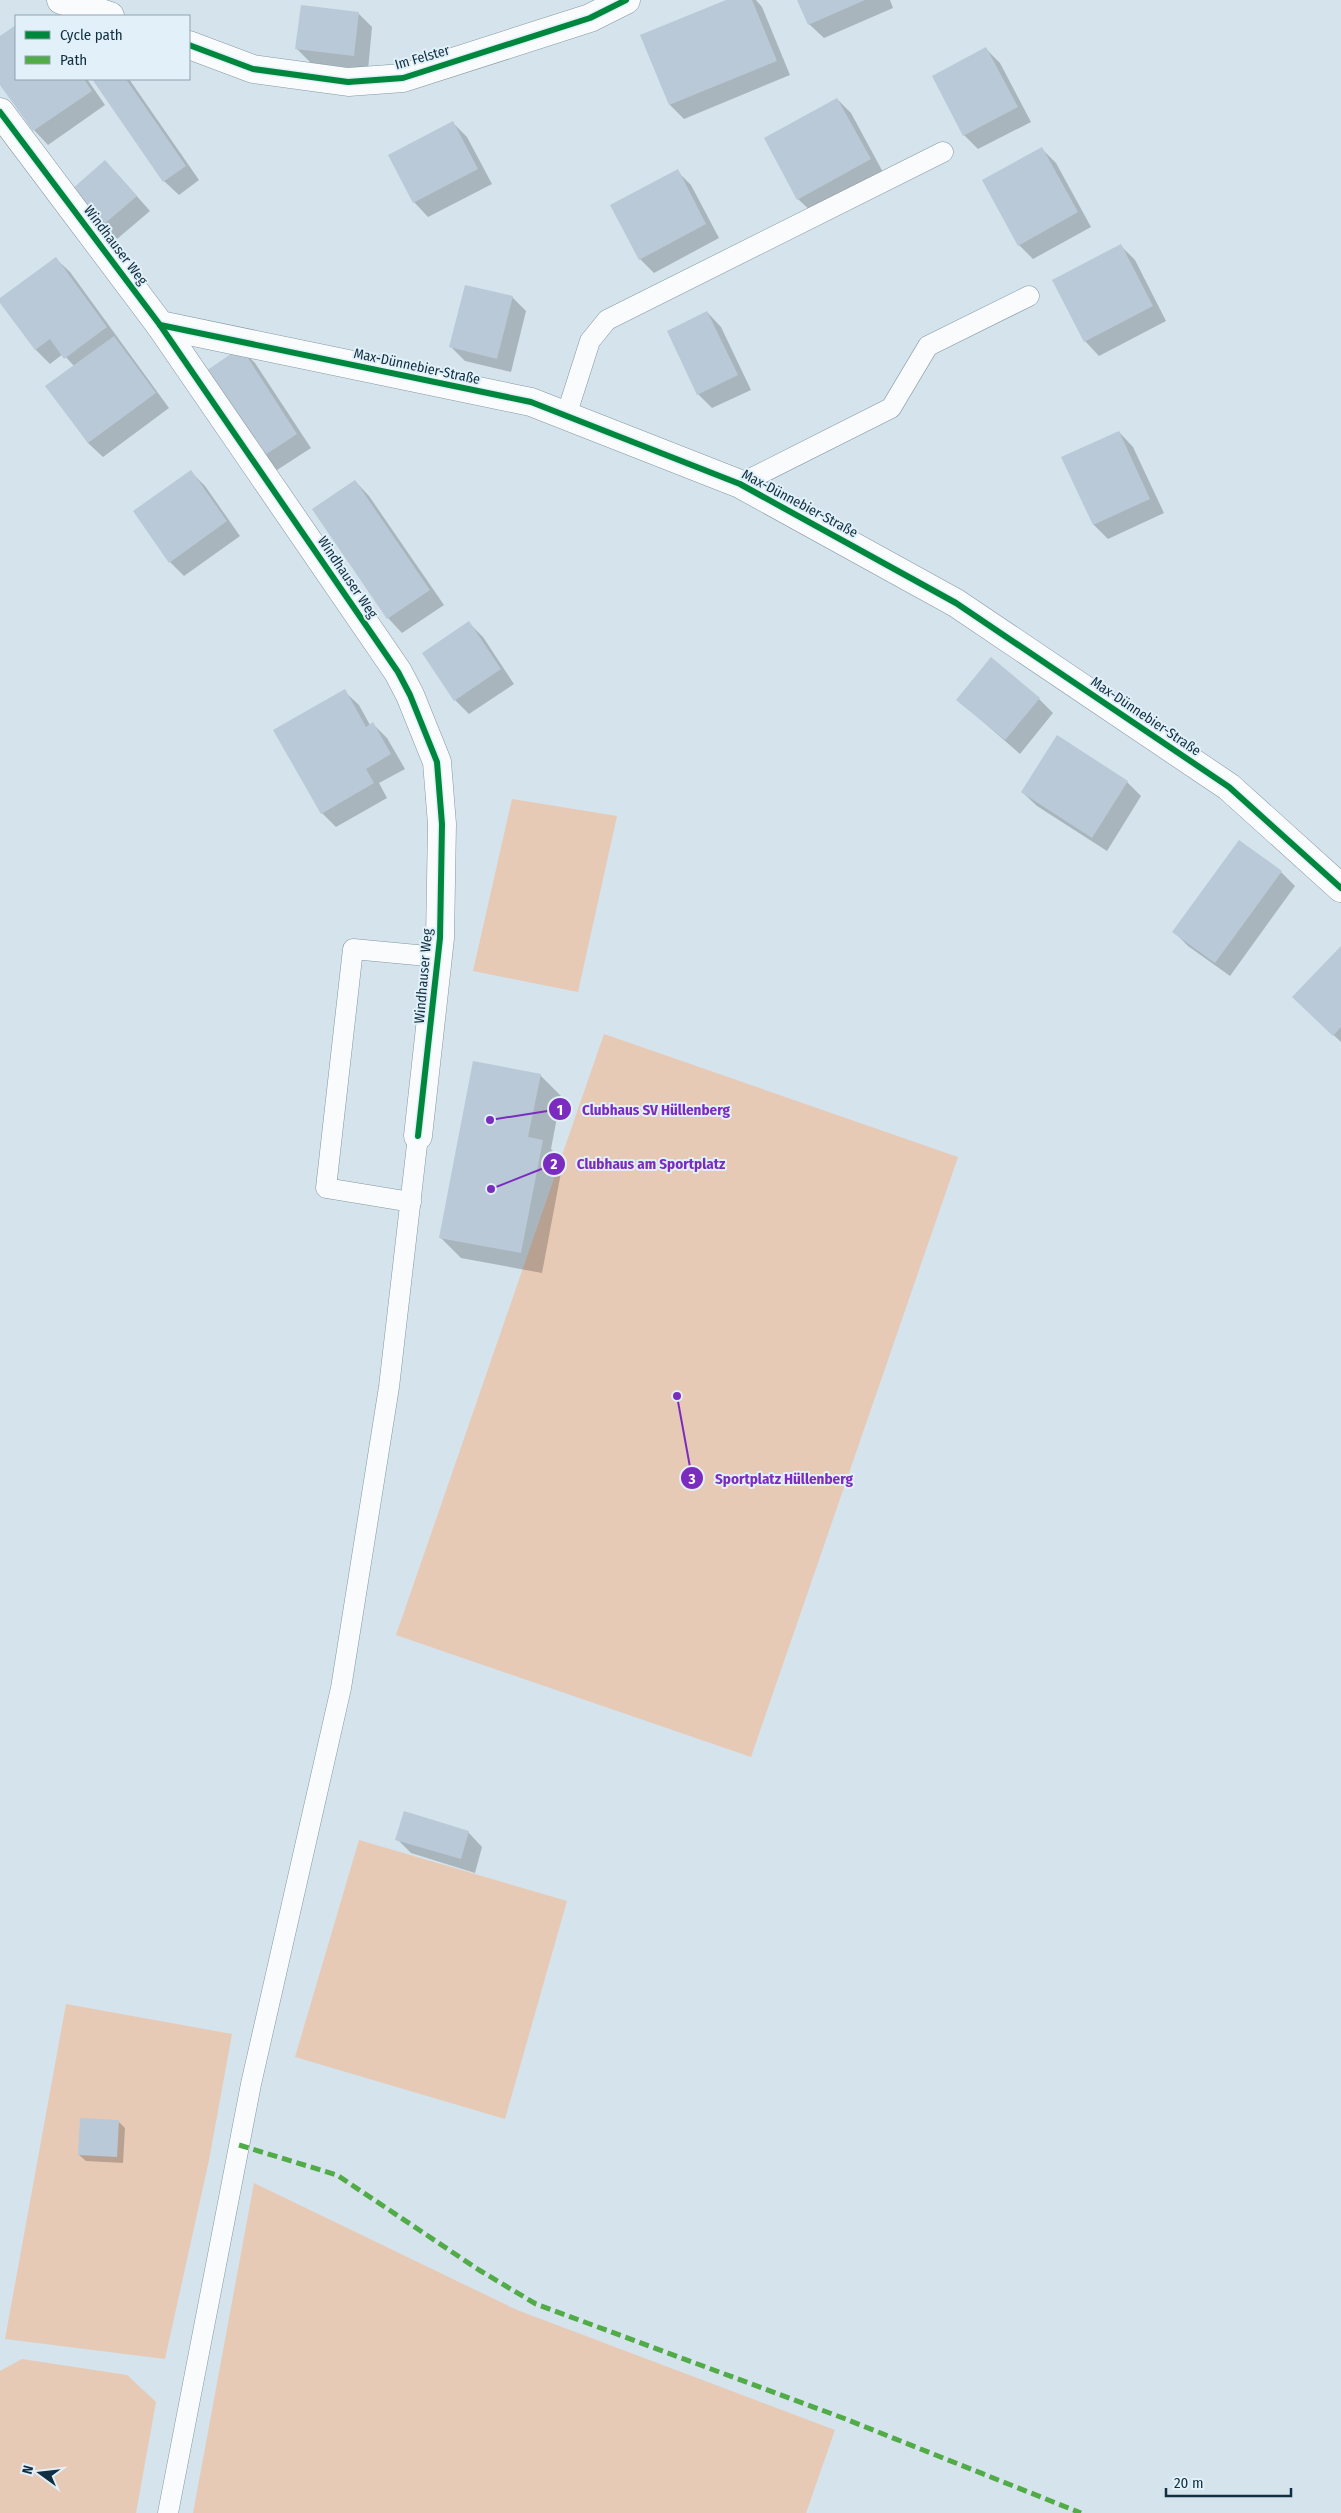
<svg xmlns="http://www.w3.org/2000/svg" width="1341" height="2513" viewBox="0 0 1341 2513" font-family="'Fira Sans Condensed',sans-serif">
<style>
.green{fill:#e7cab6}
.shadow{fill:#0003}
.building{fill:#b9c9d7}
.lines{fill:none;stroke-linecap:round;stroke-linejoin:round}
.lane-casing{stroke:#8298a3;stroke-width:21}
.street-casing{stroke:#8298a3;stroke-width:29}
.lane{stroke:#f9fbfc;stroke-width:20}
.street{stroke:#f9fbfc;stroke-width:28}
.quiet{stroke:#51ab46;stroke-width:5;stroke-dasharray:10 5;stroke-linecap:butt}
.cycleway-casing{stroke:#e2f0f9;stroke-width:9}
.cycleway{stroke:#00873e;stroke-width:6}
.labels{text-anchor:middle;stroke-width:4;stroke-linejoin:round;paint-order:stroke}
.street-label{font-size:14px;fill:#102f40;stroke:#e2f0f9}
.leader{fill:none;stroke:#7b2cbf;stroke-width:2}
.callout-dot{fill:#7b2cbf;stroke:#e2f0f9;stroke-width:2}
.mark-label{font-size:15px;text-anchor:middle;font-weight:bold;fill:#fff}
.callout-label{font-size:15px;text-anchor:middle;font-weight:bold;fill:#7b2cbf;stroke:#e2f0f9;stroke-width:4;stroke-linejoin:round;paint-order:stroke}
</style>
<rect width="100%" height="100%" fill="#d4e3ec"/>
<g class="green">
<polygon points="512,799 617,816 578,992 473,971"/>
<polygon points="604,1034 958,1157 751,1757 396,1635"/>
<polygon points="359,1840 567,1901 505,2119 295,2057"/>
<polygon points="66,2004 232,2034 209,2160 165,2359 5,2339"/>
<polygon points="254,2183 517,2310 835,2430 806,2513 193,2513"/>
<polygon points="22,2359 127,2375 156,2402 136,2513 0,2513 0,2371"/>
</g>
<g class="shadow">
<polygon points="729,0 756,0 762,7 790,75 684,119 670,105 642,36"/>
<polygon points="799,0 890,0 893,8 824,38 809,24"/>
<polygon points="358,13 372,27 368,70 311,63 297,49"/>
<polygon points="16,27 16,79 87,79 105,105 48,145 34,130 0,83 0,38"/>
<polygon points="986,49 1000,63 1031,122 978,149 964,135"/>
<polygon points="94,79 129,79 199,180 179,195 164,181"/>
<polygon points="837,99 851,113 884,174 813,213 798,199"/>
<polygon points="453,123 467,137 492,184 428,217 414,202 390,155"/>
<polygon points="1042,149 1056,163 1091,227 1033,259 1019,245"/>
<polygon points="677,171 691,185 719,238 654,273 640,259"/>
<polygon points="119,176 150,211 117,239 103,225"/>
<polygon points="1121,246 1135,260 1166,321 1099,356 1085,341"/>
<polygon points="55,258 70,272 169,408 103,457 88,443 47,386 74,366 63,354 50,364 36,350 0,301"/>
<polygon points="512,297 526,311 511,372 465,361 451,347"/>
<polygon points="707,312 721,327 751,390 712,408 698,394"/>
<polygon points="241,349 255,363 311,448 277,470 263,456"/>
<polygon points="1119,432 1133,447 1164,513 1108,539 1094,525 1063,458"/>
<polygon points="190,471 205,486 240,536 184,576 170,562"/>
<polygon points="355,481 369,496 444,605 402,633 388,618 313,510"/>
<polygon points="469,623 483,637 514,684 469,714 455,700"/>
<polygon points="344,691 359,705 370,725 373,724 387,738 405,769 379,783 387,798 336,827 322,813"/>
<polygon points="1039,699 1053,713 1020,754 958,700"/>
<polygon points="1127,782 1141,796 1107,851 1037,806 1022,792"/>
<polygon points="1281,872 1295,886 1230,976 1188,946 1174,932"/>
<polygon points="1341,947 1341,1042 1308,1011"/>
<polygon points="540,1075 561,1096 551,1149 563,1162 542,1273 461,1258 440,1237"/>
<polygon points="468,1832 482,1847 475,1873 411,1853 397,1839"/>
<polygon points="118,2121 125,2128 123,2163 86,2161 79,2155"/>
</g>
<g class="building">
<polygon points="726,0 752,0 777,61 669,105 640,35"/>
<polygon points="797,0 865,0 808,25"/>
<polygon points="301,5 359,12 354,56 295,49"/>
<polygon points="16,25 16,79 84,79 92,91 33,131 0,85 0,36"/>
<polygon points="986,47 1018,107 963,136 932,76"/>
<polygon points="92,79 126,79 186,166 163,182"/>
<polygon points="837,98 871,159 797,200 764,138"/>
<polygon points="453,121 478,169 413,203 388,155"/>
<polygon points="1042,147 1078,212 1018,246 982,180"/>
<polygon points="105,160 137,196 102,226 71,190"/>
<polygon points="678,169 706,224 639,260 610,205"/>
<polygon points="1121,244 1153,306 1084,342 1052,280"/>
<polygon points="56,257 107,327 64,359 50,339 35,350 0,303 0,298"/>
<polygon points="465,285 513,296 497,359 449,347"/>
<polygon points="707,311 738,375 697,395 667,331"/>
<polygon points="114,336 156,393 88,443 45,386"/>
<polygon points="241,347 297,434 262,457 206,371"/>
<polygon points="1119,431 1150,499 1093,525 1061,457"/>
<polygon points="191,470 227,521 169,563 133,511"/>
<polygon points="355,480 430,590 387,619 312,509"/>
<polygon points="469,621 501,669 454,701 422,653"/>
<polygon points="991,657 1040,698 1005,740 956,700"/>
<polygon points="345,689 366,727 373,722 391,754 366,769 374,783 321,814 273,730"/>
<polygon points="1057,735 1128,781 1092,838 1021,792"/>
<polygon points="1239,840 1282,871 1215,963 1172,932"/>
<polygon points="1341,946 1341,1027 1333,1036 1292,997"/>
<polygon points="473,1061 541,1074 528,1137 543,1140 521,1253 439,1238"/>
<polygon points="404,1811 469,1831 461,1859 395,1840"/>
<polygon points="80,2118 119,2120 117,2157 78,2155"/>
</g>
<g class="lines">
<g class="lane-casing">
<g id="lane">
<polyline points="566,416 590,341 607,320 943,152"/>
<polyline points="740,484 891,408 928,346 1029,296"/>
<polyline points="411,1202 326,1188 353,949 438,957"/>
<polyline points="168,2513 251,2084 341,1688 389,1387 418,1136"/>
</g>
</g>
<g class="street-casing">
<g id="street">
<polyline points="61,0 110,16"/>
<polyline points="189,45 253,69 348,82 403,78 590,18 626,0"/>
<polyline points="0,112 160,325 398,672 410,695 437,762 442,824 440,938 418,1136"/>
<polyline points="160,325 531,402 740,484 956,603 1229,787 1341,888"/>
</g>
</g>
<use href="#lane" class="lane"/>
<use href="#street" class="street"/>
<polyline class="quiet" points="239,2145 337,2175 479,2270 536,2304 843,2418 1081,2513"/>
<g class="cycleway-casing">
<g id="cycleway">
<polyline points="189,45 253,69 348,82 403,78 590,18 626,0"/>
<polyline points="0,112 160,325 398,672 410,695 437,762 442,824 440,938 418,1136"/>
<polyline points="160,325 531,402 740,484 956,603 1229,787 1341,888"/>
</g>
</g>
<use href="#cycleway" class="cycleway"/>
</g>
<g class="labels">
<g class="street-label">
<text transform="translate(422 57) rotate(-16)" y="5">Im Felster</text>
<text transform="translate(116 245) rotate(53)" y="5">Windhauser Weg</text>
<text transform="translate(417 366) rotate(12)" y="5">Max-Dünnebier-Straße</text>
<text transform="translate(800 503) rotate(28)" y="5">Max-Dünnebier-Straße</text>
<text transform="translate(348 577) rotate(56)" y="5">Windhauser Weg</text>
<text transform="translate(1146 716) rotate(34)" y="5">Max-Dünnebier-Straße</text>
<text transform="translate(423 976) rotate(-85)" y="5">Windhauser Weg</text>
</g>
</g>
<path class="leader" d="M490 1120L560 1109M491 1189L554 1164M677 1396L692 1478"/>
<g class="callout-dot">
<circle cx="490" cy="1120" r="5"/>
<circle cx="491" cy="1189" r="5"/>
<circle cx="677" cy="1396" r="5"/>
<circle cx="560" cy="1109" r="12"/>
<circle cx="554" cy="1164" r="12"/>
<circle cx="692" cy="1478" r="12"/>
</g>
<g class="mark-label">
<text x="560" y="1115">1</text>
<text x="554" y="1169">2</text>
<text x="692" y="1484">3</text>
</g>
<g class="callout-label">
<text x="656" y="1115">Clubhaus SV Hüllenberg</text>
<text x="651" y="1169">Clubhaus am Sportplatz</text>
<text x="784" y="1484">Sportplatz Hüllenberg</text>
</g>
<rect x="15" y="15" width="175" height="65" fill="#e2f0f9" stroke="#8ea3af"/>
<rect x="25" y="31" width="25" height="8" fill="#00873e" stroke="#8ea3af"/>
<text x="60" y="40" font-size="15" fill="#102f40">Cycle path</text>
<rect x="25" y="56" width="25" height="8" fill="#51ab46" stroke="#8ea3af"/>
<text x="60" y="65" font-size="15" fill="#102f40">Path</text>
<g transform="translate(40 2473) rotate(285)" stroke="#e2f0f9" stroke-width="4" paint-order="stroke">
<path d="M0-4L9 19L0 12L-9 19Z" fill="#102f40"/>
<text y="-8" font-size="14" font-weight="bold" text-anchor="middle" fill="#102f40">N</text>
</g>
<path d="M1166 2488v8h125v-8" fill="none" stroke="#102f40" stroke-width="2.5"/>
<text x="1174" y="2488" font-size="15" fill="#102f40" stroke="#e2f0f9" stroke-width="4" paint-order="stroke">20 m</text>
</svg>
